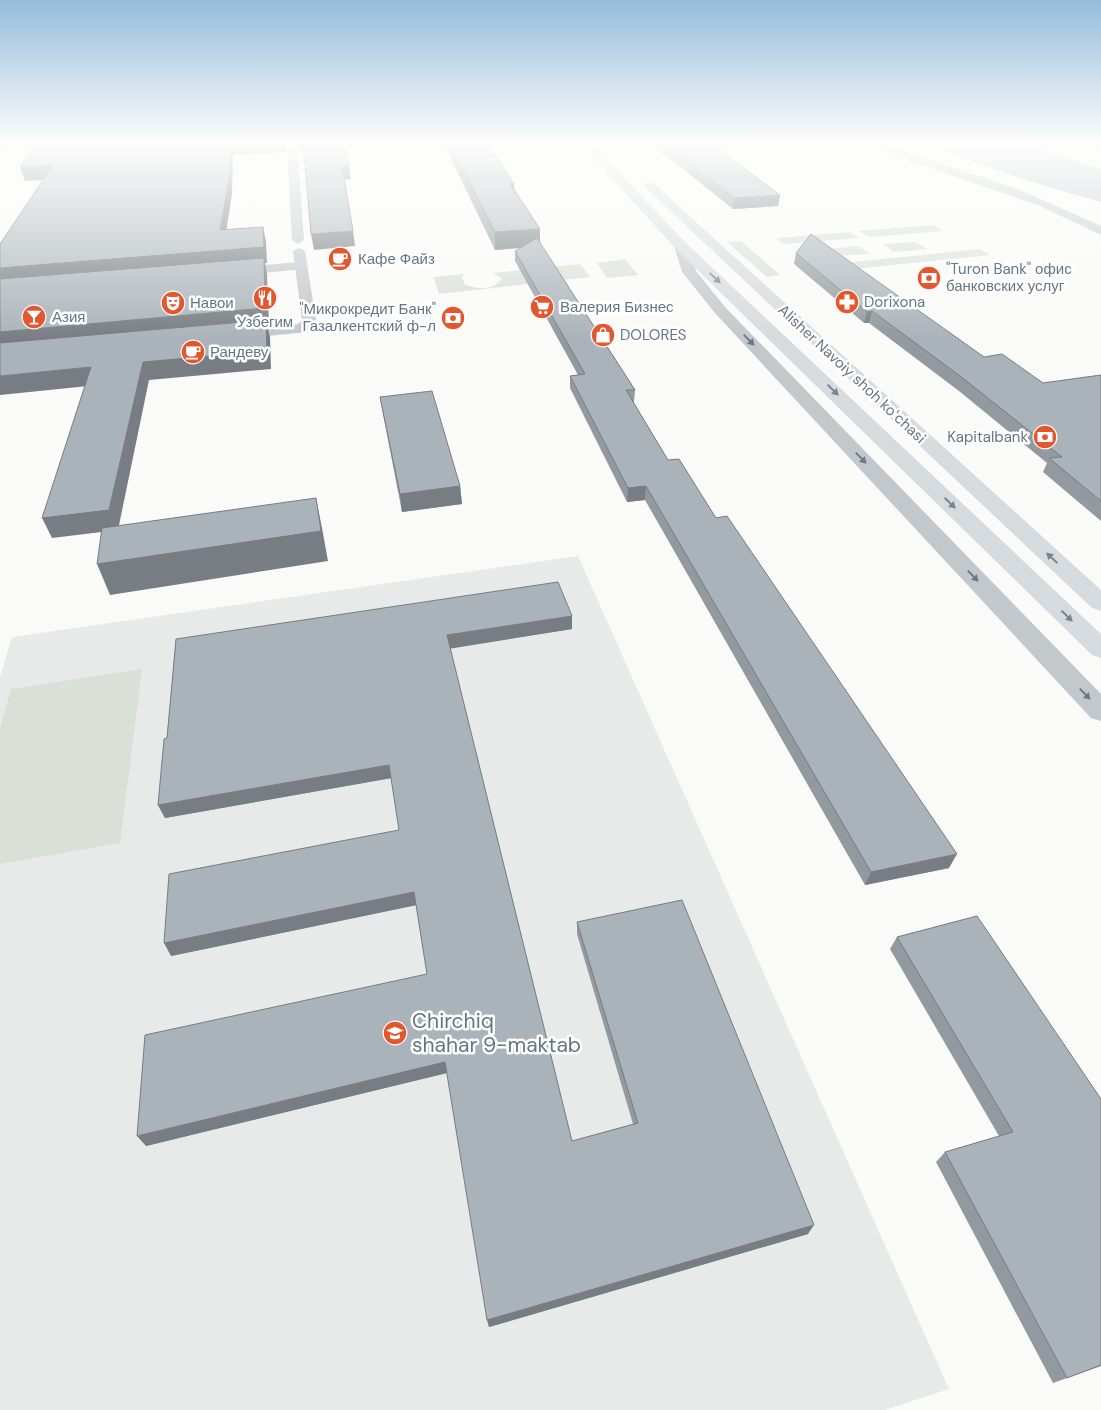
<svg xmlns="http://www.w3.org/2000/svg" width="1101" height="1410" viewBox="0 0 1101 1410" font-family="'DM Sans',sans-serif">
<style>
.built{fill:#e8e9e9}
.green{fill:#dadfd7}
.water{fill:#bbc7cb}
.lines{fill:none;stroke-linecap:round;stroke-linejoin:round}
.service{fill:#c3c8cc;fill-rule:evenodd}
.minor{fill:#c3c8cc;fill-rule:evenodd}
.primary{fill:#d6dbdf;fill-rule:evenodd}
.wall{fill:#929a9f}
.shaded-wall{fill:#777d82}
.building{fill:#aab3b9;stroke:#777d82}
.oneway{fill:#768591}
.oneway2{fill:#6a7a87}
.labels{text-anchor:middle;stroke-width:5;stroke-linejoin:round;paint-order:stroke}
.far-poi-label{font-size:15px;fill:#657683;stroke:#fff;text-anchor:start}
.far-street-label{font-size:15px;fill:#657683;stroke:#fff}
.near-poi-label{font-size:21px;fill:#657683;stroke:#fff;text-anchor:start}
</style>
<rect width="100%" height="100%" fill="#fafaf8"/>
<polygon class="built" points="578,556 949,1389 885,1410 0,1410 0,677 12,637"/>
<g class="green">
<polygon points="933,225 943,231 868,237 859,231"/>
<polygon points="850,232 858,238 783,244 776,238"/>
<polygon points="741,241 780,275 767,277 727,242"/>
<polygon points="915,242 927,249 894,252 883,244"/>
<polygon points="859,246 870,254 836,256 826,249"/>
<polygon points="979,249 990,255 825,272 815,266"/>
<polygon points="625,259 638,275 607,278 597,263"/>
<path d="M580 264 590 277 439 294 433 277 464 274 462 277 465 285C479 289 494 291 502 278L492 273Z"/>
<polygon points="142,669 120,843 0,864 0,728 11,689"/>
</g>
<polygon class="water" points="929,142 1027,142 1045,151 1101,169 1101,202 1025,180 942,150"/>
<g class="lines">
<polygon class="service" points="299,248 305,251 316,320 312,327 300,333 293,329 302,320 293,251"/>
<g class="minor">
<polygon points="0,142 9,142 0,150"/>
<polygon points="287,142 297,142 304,240 298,244 292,240"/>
<polygon points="863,142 878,142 1020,190 1101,226 1101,235 1040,206 893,155"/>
<polygon points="1089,142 1101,142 1101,148"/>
<polygon points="681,242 688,246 696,271 725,307 1101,694 1101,721 1091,718 715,313 682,272 674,246"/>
<polygon points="300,262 305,263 307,266 305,269 228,276 221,272 228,268"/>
<polygon points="300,324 308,329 306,332 232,340 224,335 232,330"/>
</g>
<g class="primary">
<polygon points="579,142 590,142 686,243 1101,634 1101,658 1092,655 676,249"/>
<polygon points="649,182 653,183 1101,590 1101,611 1092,608 645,187 643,185"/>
</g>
</g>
<g class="wall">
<polygon points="443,142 487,142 515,190 540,229 540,243 635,390 634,402 633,402 668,460 716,518 949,868 865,885 645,500 627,502 570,388 570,376 578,375 515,261 515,251 520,248 495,250"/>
<polygon points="649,142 716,142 714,146 780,195 778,206 733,209"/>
<polygon points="796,253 984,357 1043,383 1101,375 1101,521 1043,472 1047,463 959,391 869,323 864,323 794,264"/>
<polygon points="380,397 460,486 462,504 402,512 383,414"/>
<polygon points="572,616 572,629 450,648 572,1141 633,1124 577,934 577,922 808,1234 489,1327 447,1073 146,1146 427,974 416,905 171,956 399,830 391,778 165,818 158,805 167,738 176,639"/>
<polygon points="977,916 1101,1366 1053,1383 936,1162 945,1152 999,1136 890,949 897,937"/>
</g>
<g class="shaded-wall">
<polygon points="231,142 287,142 286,152 233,155 232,194 224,245 220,230"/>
<polygon points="298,142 304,142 305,151 300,151"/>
<polygon points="711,142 716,142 709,153"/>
<polygon points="53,165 58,179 25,181 20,167"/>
<polygon points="342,166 349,166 351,179 344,180"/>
<polygon points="510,184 514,184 515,200"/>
<polygon points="780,195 778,206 733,209 734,198"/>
<polygon points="263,227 266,242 267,263 265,263 267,274 269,325 267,325 270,337 271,369 149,380 118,530 52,538 42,518 143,362 0,350 0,268"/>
<polygon points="540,229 540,246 495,250 495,232"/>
<polygon points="353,231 355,246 314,250 311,234"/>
<polygon points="872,311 869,323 864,323 867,312"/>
<polygon points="91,367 98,385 0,395 0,376"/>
<polygon points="460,486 462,504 402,512 400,494"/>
<polygon points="646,486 645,500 627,502 628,488"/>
<polygon points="316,498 322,528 328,561 110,595 97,564"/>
<polygon points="572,616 572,629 448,649 447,635"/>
<polygon points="389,765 392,778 165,818 158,805"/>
<polygon points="957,854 949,868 865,885 871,872"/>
<polygon points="414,892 417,905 171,956 164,943"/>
<polygon points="445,1062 447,1073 146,1146 137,1136"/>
<polygon points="814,1225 808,1234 489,1327 487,1320"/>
</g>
<g class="building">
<polygon points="36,142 231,142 229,180 220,230 263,227 264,247 0,268 0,244 53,165 20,167"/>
<polygon points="303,142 342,142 349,166 342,166 353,231 311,234"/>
<polygon points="449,142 487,142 514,184 510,184 540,229 495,232"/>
<polygon points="662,142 711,142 710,143 780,195 734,198"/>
<polygon points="811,234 984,357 1002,354 1043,383 1101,375 1101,501 1049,458 1062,457 964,379 872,311 867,312 796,253"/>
<polygon points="537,238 635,390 626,390 668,460 679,459 716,518 727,516 957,854 871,872 646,486 628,488 570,376 585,374 515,251"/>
<polygon points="264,258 265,308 0,332 0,279"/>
<polygon points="266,320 267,351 143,362 109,510 42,518 91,367 0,376 0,343"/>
<polygon points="432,391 460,486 400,494 380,397"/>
<polygon points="316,498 321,531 97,564 102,528"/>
<polygon points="558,582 572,616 447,635 572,1141 638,1123 577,922 682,900 814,1225 487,1320 445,1062 137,1136 145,1035 427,974 414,892 164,943 169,874 399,830 389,765 158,805 164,739 167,738 176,639"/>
<polygon points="977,916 1101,1099 1101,1365 1067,1378 945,1152 1013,1132 897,937"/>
</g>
<defs><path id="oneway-solid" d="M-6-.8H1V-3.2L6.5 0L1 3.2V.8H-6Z" transform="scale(1.25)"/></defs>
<g class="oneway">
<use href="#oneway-solid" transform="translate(715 278) rotate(43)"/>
<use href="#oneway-solid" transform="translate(833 390) rotate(44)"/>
<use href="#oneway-solid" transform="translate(950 503) rotate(44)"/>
<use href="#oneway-solid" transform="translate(1052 558) rotate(-137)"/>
<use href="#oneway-solid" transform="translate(1067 616) rotate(44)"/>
</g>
<g class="oneway2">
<use href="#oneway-solid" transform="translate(749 340) rotate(46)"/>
<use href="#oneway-solid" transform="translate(861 458) rotate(46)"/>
<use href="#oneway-solid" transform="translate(973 576) rotate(46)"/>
<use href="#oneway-solid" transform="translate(1085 694) rotate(46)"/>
</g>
<linearGradient id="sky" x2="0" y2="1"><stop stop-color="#96bcdc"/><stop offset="0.42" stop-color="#fdfdfc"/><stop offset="1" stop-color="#fdfdfc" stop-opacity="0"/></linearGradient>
<rect width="1101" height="340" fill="url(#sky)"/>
<defs>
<g id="cafe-disc" transform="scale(1.25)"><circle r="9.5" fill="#e4572e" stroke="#fff"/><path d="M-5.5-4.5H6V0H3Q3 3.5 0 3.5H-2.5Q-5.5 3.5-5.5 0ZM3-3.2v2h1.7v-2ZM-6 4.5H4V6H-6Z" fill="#fff"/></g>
<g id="bank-disc" transform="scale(1.25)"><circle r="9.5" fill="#e4572e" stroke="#fff"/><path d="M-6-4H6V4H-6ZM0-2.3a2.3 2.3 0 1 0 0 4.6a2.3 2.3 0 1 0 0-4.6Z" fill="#fff"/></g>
<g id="restaurant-disc" transform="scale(1.25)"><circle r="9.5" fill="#e4572e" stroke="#fff"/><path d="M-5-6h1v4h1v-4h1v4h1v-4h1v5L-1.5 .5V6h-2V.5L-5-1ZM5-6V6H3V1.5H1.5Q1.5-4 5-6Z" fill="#fff"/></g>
<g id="pharmacy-disc" transform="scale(1.25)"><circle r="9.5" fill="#e4572e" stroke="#fff"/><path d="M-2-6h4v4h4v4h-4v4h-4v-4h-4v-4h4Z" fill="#fff"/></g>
<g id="theatre-disc" transform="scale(1.25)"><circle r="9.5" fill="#e4572e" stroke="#fff"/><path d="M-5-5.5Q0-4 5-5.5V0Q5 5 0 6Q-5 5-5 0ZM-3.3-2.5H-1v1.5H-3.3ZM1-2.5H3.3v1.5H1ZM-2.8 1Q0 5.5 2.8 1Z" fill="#fff"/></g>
<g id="supermarket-disc" transform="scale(1.25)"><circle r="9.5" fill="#e4572e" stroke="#fff"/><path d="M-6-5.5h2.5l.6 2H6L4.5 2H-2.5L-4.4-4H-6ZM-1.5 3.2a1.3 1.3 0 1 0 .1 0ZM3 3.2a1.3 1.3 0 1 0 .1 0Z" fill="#fff"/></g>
<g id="bar-disc" transform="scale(1.25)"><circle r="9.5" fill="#e4572e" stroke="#fff"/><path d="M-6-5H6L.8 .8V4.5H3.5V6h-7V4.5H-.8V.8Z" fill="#fff"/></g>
<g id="shop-disc" transform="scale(1.25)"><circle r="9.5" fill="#e4572e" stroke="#fff"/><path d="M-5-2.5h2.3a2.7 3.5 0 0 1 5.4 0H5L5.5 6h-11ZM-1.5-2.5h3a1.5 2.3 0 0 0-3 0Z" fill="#fff"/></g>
<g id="school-disc" transform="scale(1.25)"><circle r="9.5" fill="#e4572e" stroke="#fff"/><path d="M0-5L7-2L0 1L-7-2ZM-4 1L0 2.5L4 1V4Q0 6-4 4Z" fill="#fff"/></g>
</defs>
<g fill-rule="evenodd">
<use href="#cafe-disc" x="340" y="259"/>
<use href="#bank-disc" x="929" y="278"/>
<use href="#restaurant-disc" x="265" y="298"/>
<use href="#pharmacy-disc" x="847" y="302"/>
<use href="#theatre-disc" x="173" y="303"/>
<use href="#supermarket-disc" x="542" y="307"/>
<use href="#bar-disc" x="34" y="317"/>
<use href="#bank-disc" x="453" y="318"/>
<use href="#shop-disc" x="603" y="335"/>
<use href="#cafe-disc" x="193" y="352"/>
<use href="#bank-disc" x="1045" y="437"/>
<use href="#school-disc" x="395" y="1033"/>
</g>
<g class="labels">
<g class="far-poi-label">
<text x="358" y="264">Кафе Файз</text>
<text x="946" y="274">"Turon Bank" офис<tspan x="946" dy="17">банковских услуг</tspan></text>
<text x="864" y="307">Dorixona</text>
<text x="190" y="308">Навои</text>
<text x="560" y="312">Валерия Бизнес</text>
<text x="436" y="314" text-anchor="end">"Микрокредит Банк"<tspan x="436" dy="17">Газалкентский ф-л</tspan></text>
<text x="52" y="322">Азия</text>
<text x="265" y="327" text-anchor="middle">Узбегим</text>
<text x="620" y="340">DOLORES</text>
<text x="210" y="357">Рандеву</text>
<text x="1028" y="442" text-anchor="end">Kapitalbank</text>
</g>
<g class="far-street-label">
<text transform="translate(852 374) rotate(43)" y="5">Alisher Navoiy shoh koʻchasi</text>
</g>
<g class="near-poi-label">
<text x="412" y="1028">Chirchiq<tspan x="412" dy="24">shahar 9-maktab</tspan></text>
</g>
</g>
</svg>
